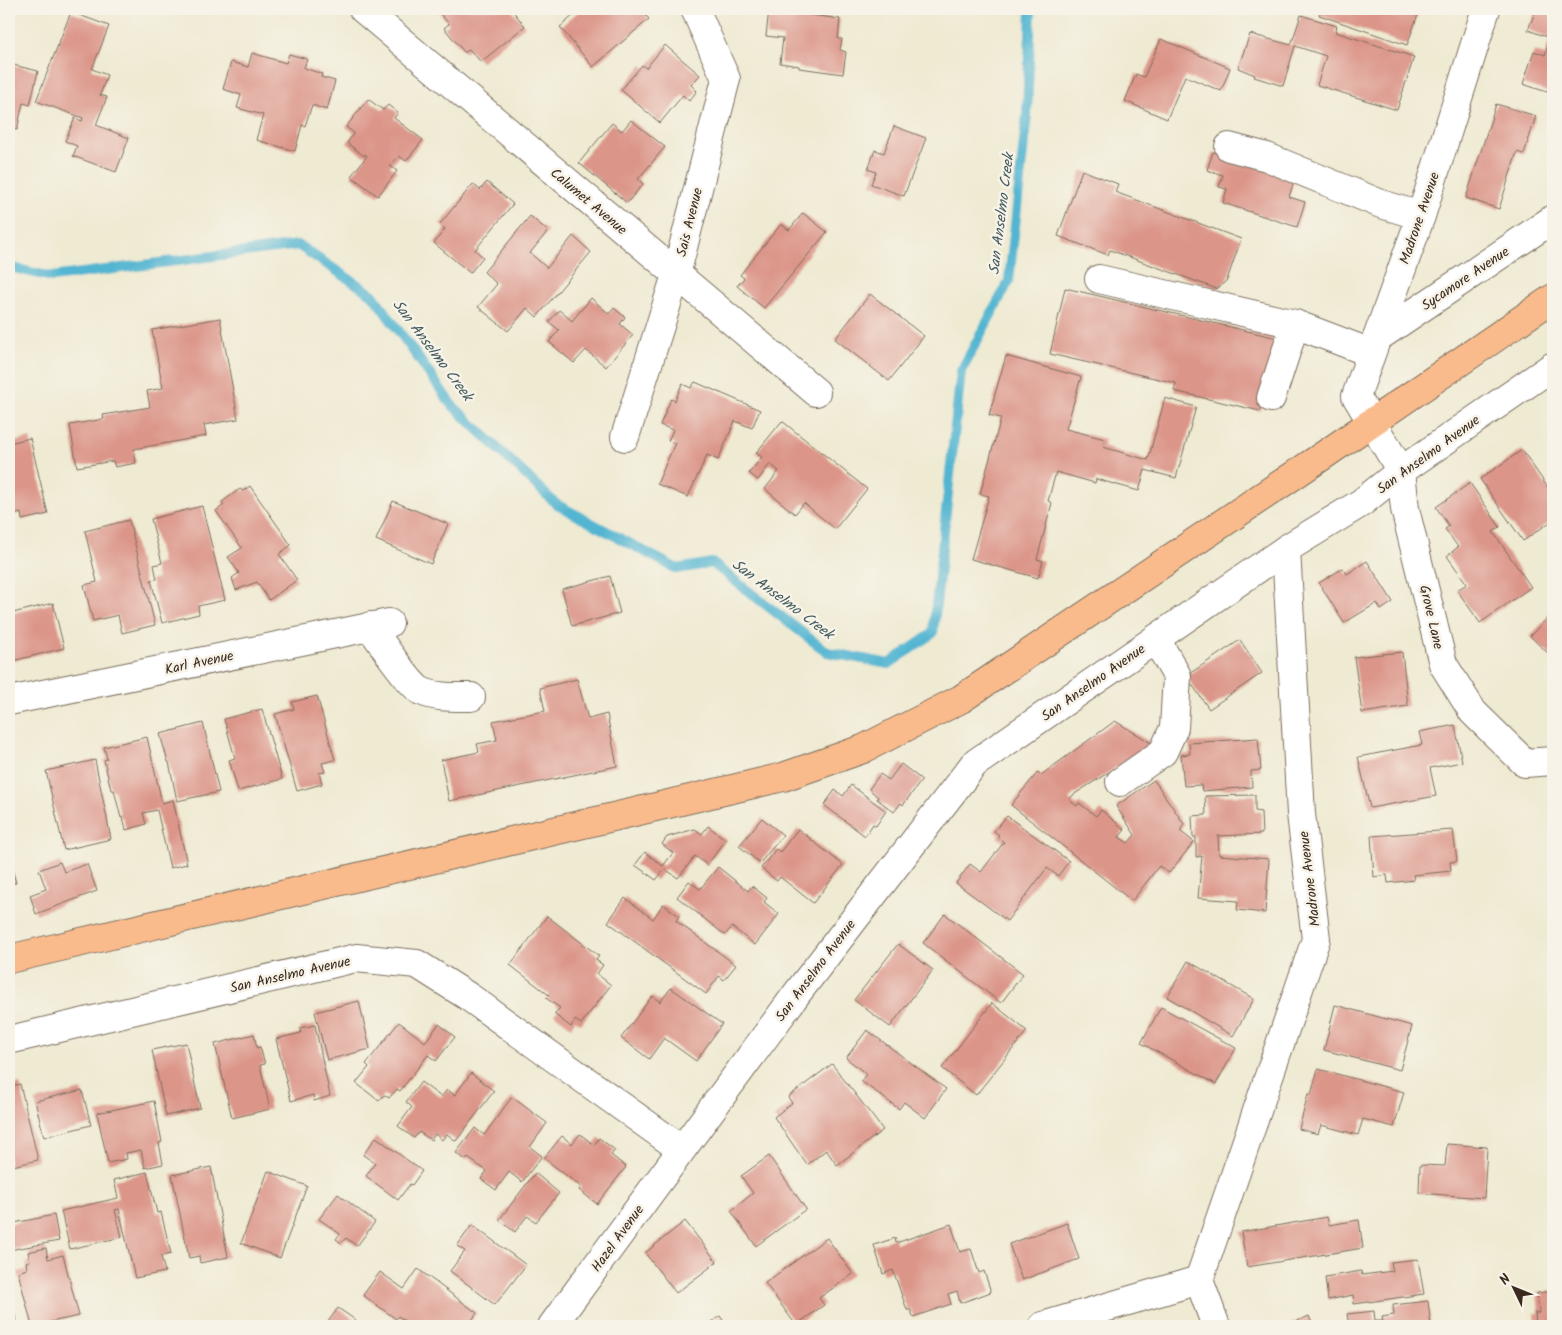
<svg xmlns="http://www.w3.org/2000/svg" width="1562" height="1335" viewBox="0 0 1562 1335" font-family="Kalam,sans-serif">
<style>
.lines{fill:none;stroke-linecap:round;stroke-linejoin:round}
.stream{stroke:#52b5d1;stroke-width:10}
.building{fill:#dc9589}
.minor-casing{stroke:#7a6d5d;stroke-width:30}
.major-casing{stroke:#7a6d5d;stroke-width:30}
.minor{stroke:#fff;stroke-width:28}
.major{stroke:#fabb8c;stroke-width:28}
.labels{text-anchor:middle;stroke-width:5;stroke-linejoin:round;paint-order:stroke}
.street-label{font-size:14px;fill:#3b2a1e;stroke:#f7f3e8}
.water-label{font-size:15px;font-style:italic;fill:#435b5d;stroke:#f7f3e8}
</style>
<rect width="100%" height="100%" fill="#f7f3e8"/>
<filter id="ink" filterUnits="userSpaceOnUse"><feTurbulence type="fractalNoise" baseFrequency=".02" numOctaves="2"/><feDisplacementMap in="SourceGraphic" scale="10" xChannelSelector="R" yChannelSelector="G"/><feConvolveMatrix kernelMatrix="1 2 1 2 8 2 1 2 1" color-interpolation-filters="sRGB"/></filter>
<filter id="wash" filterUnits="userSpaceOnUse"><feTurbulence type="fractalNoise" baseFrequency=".0096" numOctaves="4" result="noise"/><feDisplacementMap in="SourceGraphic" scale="20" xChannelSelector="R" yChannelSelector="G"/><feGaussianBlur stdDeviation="1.12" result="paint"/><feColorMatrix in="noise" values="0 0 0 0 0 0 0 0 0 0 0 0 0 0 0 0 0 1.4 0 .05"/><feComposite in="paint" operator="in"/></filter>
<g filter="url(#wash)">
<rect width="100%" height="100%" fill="#efead2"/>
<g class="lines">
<polyline class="stream" points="9,267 52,277 298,245 373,295 451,404 556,504 677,569 712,563 827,652 889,664 933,633 961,371 1009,281 1027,114 1031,9"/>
</g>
<g id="blocks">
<g class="building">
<polygon points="436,9 511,9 525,26 481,62 469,49 465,53 444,28 449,24"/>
<polygon points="581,9 645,9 642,11 649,19 593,67 560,27"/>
<polygon points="769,9 840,19 838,39 842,39 840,50 846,52 843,74 799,68 799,66 780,63 783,38 766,36"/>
<polygon points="1316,9 1420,9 1407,45 1319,15 1321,11"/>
<polygon points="1536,9 1553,9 1553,94 1523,84 1534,51 1545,55 1550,38 1528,30"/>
<polygon points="71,12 109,26 92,69 107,75 100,95 107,97 96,125 129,138 116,172 73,156 77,146 65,141 75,118 82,121 83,118 36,101"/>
<polygon points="1301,15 1337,26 1335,32 1414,57 1397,110 1317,85 1326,56 1295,46 1283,86 1254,77 1255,75 1238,68 1250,34 1291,45"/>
<polygon points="1161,39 1230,68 1221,91 1185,76 1167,119 1125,101 1136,74 1144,77"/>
<polygon points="665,45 700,75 691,85 697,91 689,101 683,95 660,123 621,90 642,65 646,68"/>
<polygon points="252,53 286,63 289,54 307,59 304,68 322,74 321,77 335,81 327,110 312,105 305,126 302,125 295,151 256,140 263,115 237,108 241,95 223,89 231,62 248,67"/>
<polygon points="9,64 38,71 30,105 23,103 17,130 9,128"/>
<polygon points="368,99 383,110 388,105 398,113 394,118 423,140 406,161 399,156 390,166 397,171 378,196 351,176 367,156 365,154 364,156 347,143 354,133 346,127"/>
<polygon points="1496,104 1536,116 1524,154 1517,152 1499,209 1466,198"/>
<polygon points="631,120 665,147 638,179 643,184 627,203 579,163 612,123 622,131"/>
<polygon points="894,126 926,138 904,196 871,184 876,172 868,169 875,150 884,153"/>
<polygon points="1213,152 1295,178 1289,197 1305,202 1297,227 1223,203 1227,189 1219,187 1223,175 1207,170"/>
<polygon points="1082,170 1118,184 1115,192 1241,239 1227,280 1217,289 1110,250 1108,255 1058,236"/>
<polygon points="487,182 513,204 475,250 483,257 470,273 434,243 445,229 440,224 473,184 480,190"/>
<polygon points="803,213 827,232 764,308 737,286 744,278 740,275 781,224 789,230"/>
<polygon points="530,216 548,231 530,253 547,268 573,236 591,252 537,317 527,308 508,331 478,307 497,284 484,272"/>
<polygon points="1065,288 1277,338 1260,411 1174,391 1176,383 1050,354"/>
<polygon points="870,294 924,336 889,381 835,339"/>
<polygon points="591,298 609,314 614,308 625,317 620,324 633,335 606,367 586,350 574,363 549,342 559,330 549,322 559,310 572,321"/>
<polygon points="220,318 238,419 204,425 206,436 134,449 136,463 115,467 113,461 77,467 70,425 104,419 103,415 150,407 147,391 163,388 152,330"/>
<polygon points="1006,356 1081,377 1066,429 1105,439 1103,447 1148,460 1165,398 1196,407 1176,478 1145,470 1139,491 1096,479 1095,483 1056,472 1048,501 1052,503 1037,559 1043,561 1038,578 971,559 989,496 980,494 1001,418 989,415"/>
<polygon points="695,382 760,410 752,428 735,421 718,460 707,455 688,497 657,484 675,443 668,441 673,430 660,425 671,399 675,401 682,384 691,388"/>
<polygon points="782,421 867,489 835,529 804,503 795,514 765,489 779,471 770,464 758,480 749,473 762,457 756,453"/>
<polygon points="30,438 48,514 22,520 21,513 9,516 9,443"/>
<polygon points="1522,450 1553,495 1553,520 1523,541 1480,479"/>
<polygon points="1470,483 1500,527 1493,532 1531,587 1480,623 1457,590 1467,584 1447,556 1458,547 1445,529 1449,526 1436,507"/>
<polygon points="250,486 291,545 279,554 297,580 269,600 257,582 236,590 232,578 239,573 228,557 242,548 216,511 224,505 222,502 240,489 243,491"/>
<polygon points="393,501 448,524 431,564 376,540"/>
<polygon points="202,506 225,600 198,606 199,614 162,623 151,580 157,579 154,565 162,563 151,519"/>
<polygon points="129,520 155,625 122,633 118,615 93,621 84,585 97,582 85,531"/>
<polygon points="1367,561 1393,602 1381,610 1377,603 1344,623 1319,583 1343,568 1347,574"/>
<polygon points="610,576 620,613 572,626 562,589"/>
<polygon points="53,603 64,648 9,662 9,614"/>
<polygon points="1553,612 1553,658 1530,636"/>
<polygon points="1240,640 1262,673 1209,709 1186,676"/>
<polygon points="1402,652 1408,706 1362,713 1354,657"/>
<polygon points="577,679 588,719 607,714 617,766 449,801 441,760 479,752 477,744 497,740 493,721 545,711 540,688"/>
<polygon points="317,696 335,760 322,763 325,772 319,773 322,784 297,791 275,714 294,709 292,702"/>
<polygon points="262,709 282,779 238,791 229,760 235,758 224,719"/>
<polygon points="1115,721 1153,744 1073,795 1069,800 1077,806 1079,803 1096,816 1101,810 1125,830 1119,837 1128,843 1135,835 1116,806 1154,780 1184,824 1180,831 1194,842 1169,873 1159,866 1132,901 1011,805 1038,772 1041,775"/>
<polygon points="203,723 219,792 177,801 169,762 168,762 160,734"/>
<polygon points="1455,725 1462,762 1430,768 1436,796 1370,808 1358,757 1422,745 1419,732"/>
<polygon points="147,737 162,803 173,800 187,864 170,868 157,810 143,813 146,824 126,830 123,817 121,818 114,790 111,790 104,760 107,759 104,747"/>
<polygon points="1258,738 1261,770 1251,771 1252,787 1202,791 1201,785 1184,786 1181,755 1190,754 1189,743"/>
<polygon points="95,760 111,839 64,850 46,771"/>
<polygon points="901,764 922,780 903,805 901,803 894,812 877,799 878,797 869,789 880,774 889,780"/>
<polygon points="851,785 886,811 876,826 873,824 865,836 824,805 835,790 843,796"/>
<polygon points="1255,795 1255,811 1261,812 1262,834 1218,836 1219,855 1269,859 1265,913 1237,910 1238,901 1198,898 1202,856 1196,857 1196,837 1193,837 1192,816 1206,815 1205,796"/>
<polygon points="1007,816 1069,861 1058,876 1047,868 1007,921 956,883 970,864 981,872 1004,842 997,837 999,835 994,831"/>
<polygon points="762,818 783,835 760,863 739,846"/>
<polygon points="708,826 726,840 707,865 695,856 678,878 665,869 656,880 635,865 645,852 663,866 673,853 662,844 667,837 695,829 702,834"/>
<polygon points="798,829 843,865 813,903 780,877 777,881 761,868 776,849 780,852"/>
<polygon points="1453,830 1457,861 1450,862 1451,871 1413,875 1414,880 1388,883 1387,875 1374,877 1371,836"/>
<polygon points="9,858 16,883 9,884"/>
<polygon points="60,862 64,872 87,864 97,891 36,914 30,895 46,889 39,870"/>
<polygon points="718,867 748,891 752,886 767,898 764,902 779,914 755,945 732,927 725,935 677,897 689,881 700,889"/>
<polygon points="625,898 653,919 663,904 679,916 676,921 736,965 724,980 719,976 706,994 608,922"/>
<polygon points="945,914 1023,974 1001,1003 923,943"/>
<polygon points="547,916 599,956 596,960 603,965 597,974 611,985 581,1024 575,1020 571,1027 554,1014 560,1008 546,998 549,995 510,965"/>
<polygon points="898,944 933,970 890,1027 854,1000"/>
<polygon points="1188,961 1254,999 1233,1036 1167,997"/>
<polygon points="671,988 722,1024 696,1061 664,1038 649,1059 621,1038 652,996 660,1002"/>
<polygon points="359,1001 370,1049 327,1060 315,1012"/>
<polygon points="992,1003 1027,1031 976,1095 942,1068"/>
<polygon points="1335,1005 1412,1026 1400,1070 1324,1050"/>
<polygon points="1161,1007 1236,1048 1216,1084 1141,1043"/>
<polygon points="399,1022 425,1042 439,1024 455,1037 436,1061 428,1055 400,1091 397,1089 389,1098 384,1095 379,1101 356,1083 369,1067 366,1064"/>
<polygon points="315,1025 330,1096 314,1101 313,1095 291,1101 276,1039 301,1033 300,1028"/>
<polygon points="867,1030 946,1089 925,1118 904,1102 899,1109 861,1081 866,1074 846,1058"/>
<polygon points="254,1034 257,1048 260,1047 265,1064 260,1065 270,1109 232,1118 215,1044"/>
<polygon points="186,1043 200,1108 166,1116 152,1050"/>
<polygon points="832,1064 883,1130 837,1165 826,1150 807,1165 774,1117 792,1103 788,1097"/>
<polygon points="1318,1069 1404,1092 1394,1127 1363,1119 1358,1135 1321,1125 1318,1134 1299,1129 1308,1094 1311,1095"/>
<polygon points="471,1073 494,1091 456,1141 447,1134 442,1140 435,1134 431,1140 419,1132 414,1138 398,1126 412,1107 406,1102 421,1082 441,1097 447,1090 455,1095"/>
<polygon points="20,1084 38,1160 9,1167 9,1087"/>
<polygon points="82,1090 91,1125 44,1137 35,1101"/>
<polygon points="512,1097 547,1123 530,1147 542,1156 522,1182 509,1172 496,1190 481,1179 487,1171 468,1158 466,1160 456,1153 475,1128 484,1135"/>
<polygon points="154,1101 162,1142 159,1143 163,1164 145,1168 141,1150 126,1153 127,1159 108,1163 97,1113"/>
<polygon points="580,1134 594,1145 599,1138 615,1150 611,1155 626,1167 597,1204 579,1190 581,1187 544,1158 562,1136 572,1144"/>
<polygon points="376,1137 422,1171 412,1185 410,1184 398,1200 366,1176 375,1163 363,1155"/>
<polygon points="1447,1144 1487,1147 1484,1198 1419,1193 1420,1165 1445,1166"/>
<polygon points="769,1156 806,1209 756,1246 731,1211 753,1193 741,1176"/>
<polygon points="211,1167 228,1257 200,1263 199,1256 189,1258 172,1175"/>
<polygon points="268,1171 307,1186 280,1258 241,1243"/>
<polygon points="147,1172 157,1213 161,1212 171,1254 161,1256 165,1272 135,1278 119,1209 115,1210 122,1237 70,1249 61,1211 118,1198 114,1180"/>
<polygon points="535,1173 559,1193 536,1222 527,1216 515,1232 499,1220"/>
<polygon points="338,1194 375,1222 357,1246 346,1238 341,1243 336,1239 340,1234 319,1219"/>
<polygon points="54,1215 59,1241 9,1250 9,1224"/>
<polygon points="1327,1217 1329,1225 1359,1220 1363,1248 1247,1267 1241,1232"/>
<polygon points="685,1221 717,1262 676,1293 645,1253"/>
<polygon points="1067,1223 1079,1259 1022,1280 1009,1244"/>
<polygon points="951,1224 960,1252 971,1249 979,1273 984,1271 991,1292 960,1303 957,1291 948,1294 951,1304 913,1317 911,1310 907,1310 893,1270 883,1274 874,1245 895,1238 896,1243"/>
<polygon points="472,1225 526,1265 495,1305 450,1271 465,1251 457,1246"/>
<polygon points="827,1238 853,1274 819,1298 824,1305 796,1325 765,1283"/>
<polygon points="46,1248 48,1259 63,1255 79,1316 32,1326 18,1272 27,1269 26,1262 30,1261 28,1252"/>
<polygon points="1418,1259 1424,1294 1354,1304 1353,1295 1328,1300 1325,1277 1361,1271 1362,1275 1393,1271 1391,1262"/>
<polygon points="418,1269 477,1313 468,1326 412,1326 398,1316 396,1319 363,1295 380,1272 404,1289"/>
<polygon points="1553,1291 1553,1326 1536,1326 1535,1313 1539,1313 1537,1293"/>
<polygon points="9,1292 10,1292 17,1326 9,1326"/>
<polygon points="1428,1301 1431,1326 1349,1326 1347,1314 1374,1311 1375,1321 1383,1321 1382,1317 1394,1315 1393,1305"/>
<polygon points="338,1308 364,1326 325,1326"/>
<polygon points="720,1316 727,1326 706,1326"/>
<polygon points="1309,1316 1313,1326 1285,1326"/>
</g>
</g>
</g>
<g filter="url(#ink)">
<use href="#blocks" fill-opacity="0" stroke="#7a6d5d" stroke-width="1"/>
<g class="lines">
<g class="minor-casing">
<g id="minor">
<polyline points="363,9 816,392"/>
<polyline points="1486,9 1421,216 1356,396 1401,471 1405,509 1443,664 1473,712 1525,763 1553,761"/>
<polyline points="1229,147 1267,157 1381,204 1421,216"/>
<polyline points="1099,279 1295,324 1371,353"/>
<polyline points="1377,338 1553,219"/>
<polyline points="1271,398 1295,324"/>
<polyline points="625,437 676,275 726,79 695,9"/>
<path d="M370 626C378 638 411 687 421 691 436 698 454 697 471 697"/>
<polyline points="9,701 389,623"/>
<polyline points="1120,782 1163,752 1174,728 1177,676 1156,639"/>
<polyline points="9,1040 356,958 417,964 469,997 681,1149"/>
<polyline points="1199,1280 1316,939 1301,814 1286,549"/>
<polyline points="1199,1280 1216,1326"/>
<polyline points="552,1326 798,992 974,764 1286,549 1361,503 1401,471 1553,366"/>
<polyline points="1043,1326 1199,1280"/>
</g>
</g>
<g class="major-casing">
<polyline id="major" points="9,959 783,777 863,749 961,699 1327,453 1553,298"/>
</g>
<use href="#minor" class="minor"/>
<use href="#major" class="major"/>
</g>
</g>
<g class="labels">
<g class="street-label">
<text transform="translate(589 201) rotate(40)" y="5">Calumet Avenue</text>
<text transform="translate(1419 218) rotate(-71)" y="5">Madrone Avenue</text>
<text transform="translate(689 222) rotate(-76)" y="5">Sais Avenue</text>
<text transform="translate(1465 278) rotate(-34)" y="5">Sycamore Avenue</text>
<text transform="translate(1428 454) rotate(-36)" y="5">San Anselmo Avenue</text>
<text transform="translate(1432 617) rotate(77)" y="5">Grove Lane</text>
<text transform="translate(199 662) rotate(-12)" y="5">Karl Avenue</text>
<text transform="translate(1093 682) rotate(-35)" y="5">San Anselmo Avenue</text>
<text transform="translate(1309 879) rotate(-97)" y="5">Madrone Avenue</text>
<text transform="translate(815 970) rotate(-53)" y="5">San Anselmo Avenue</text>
<text transform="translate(290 974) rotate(-13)" y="5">San Anselmo Avenue</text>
<text transform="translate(617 1238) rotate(-54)" y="5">Hazel Avenue</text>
</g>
<g class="water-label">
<text transform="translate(1001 214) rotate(-83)" y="5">San Anselmo Creek</text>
<text transform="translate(433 350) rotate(53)" y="5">San Anselmo Creek</text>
<text transform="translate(783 599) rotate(37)" y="5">San Anselmo Creek</text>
</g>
</g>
<rect width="1562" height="1335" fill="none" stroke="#f7f3e8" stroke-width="30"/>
<g transform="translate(1514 1288) rotate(313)" stroke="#f7f3e8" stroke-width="4" paint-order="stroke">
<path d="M0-4L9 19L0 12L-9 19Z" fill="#3b2a1e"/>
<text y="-8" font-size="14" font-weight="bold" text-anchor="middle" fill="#3b2a1e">N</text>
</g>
</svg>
